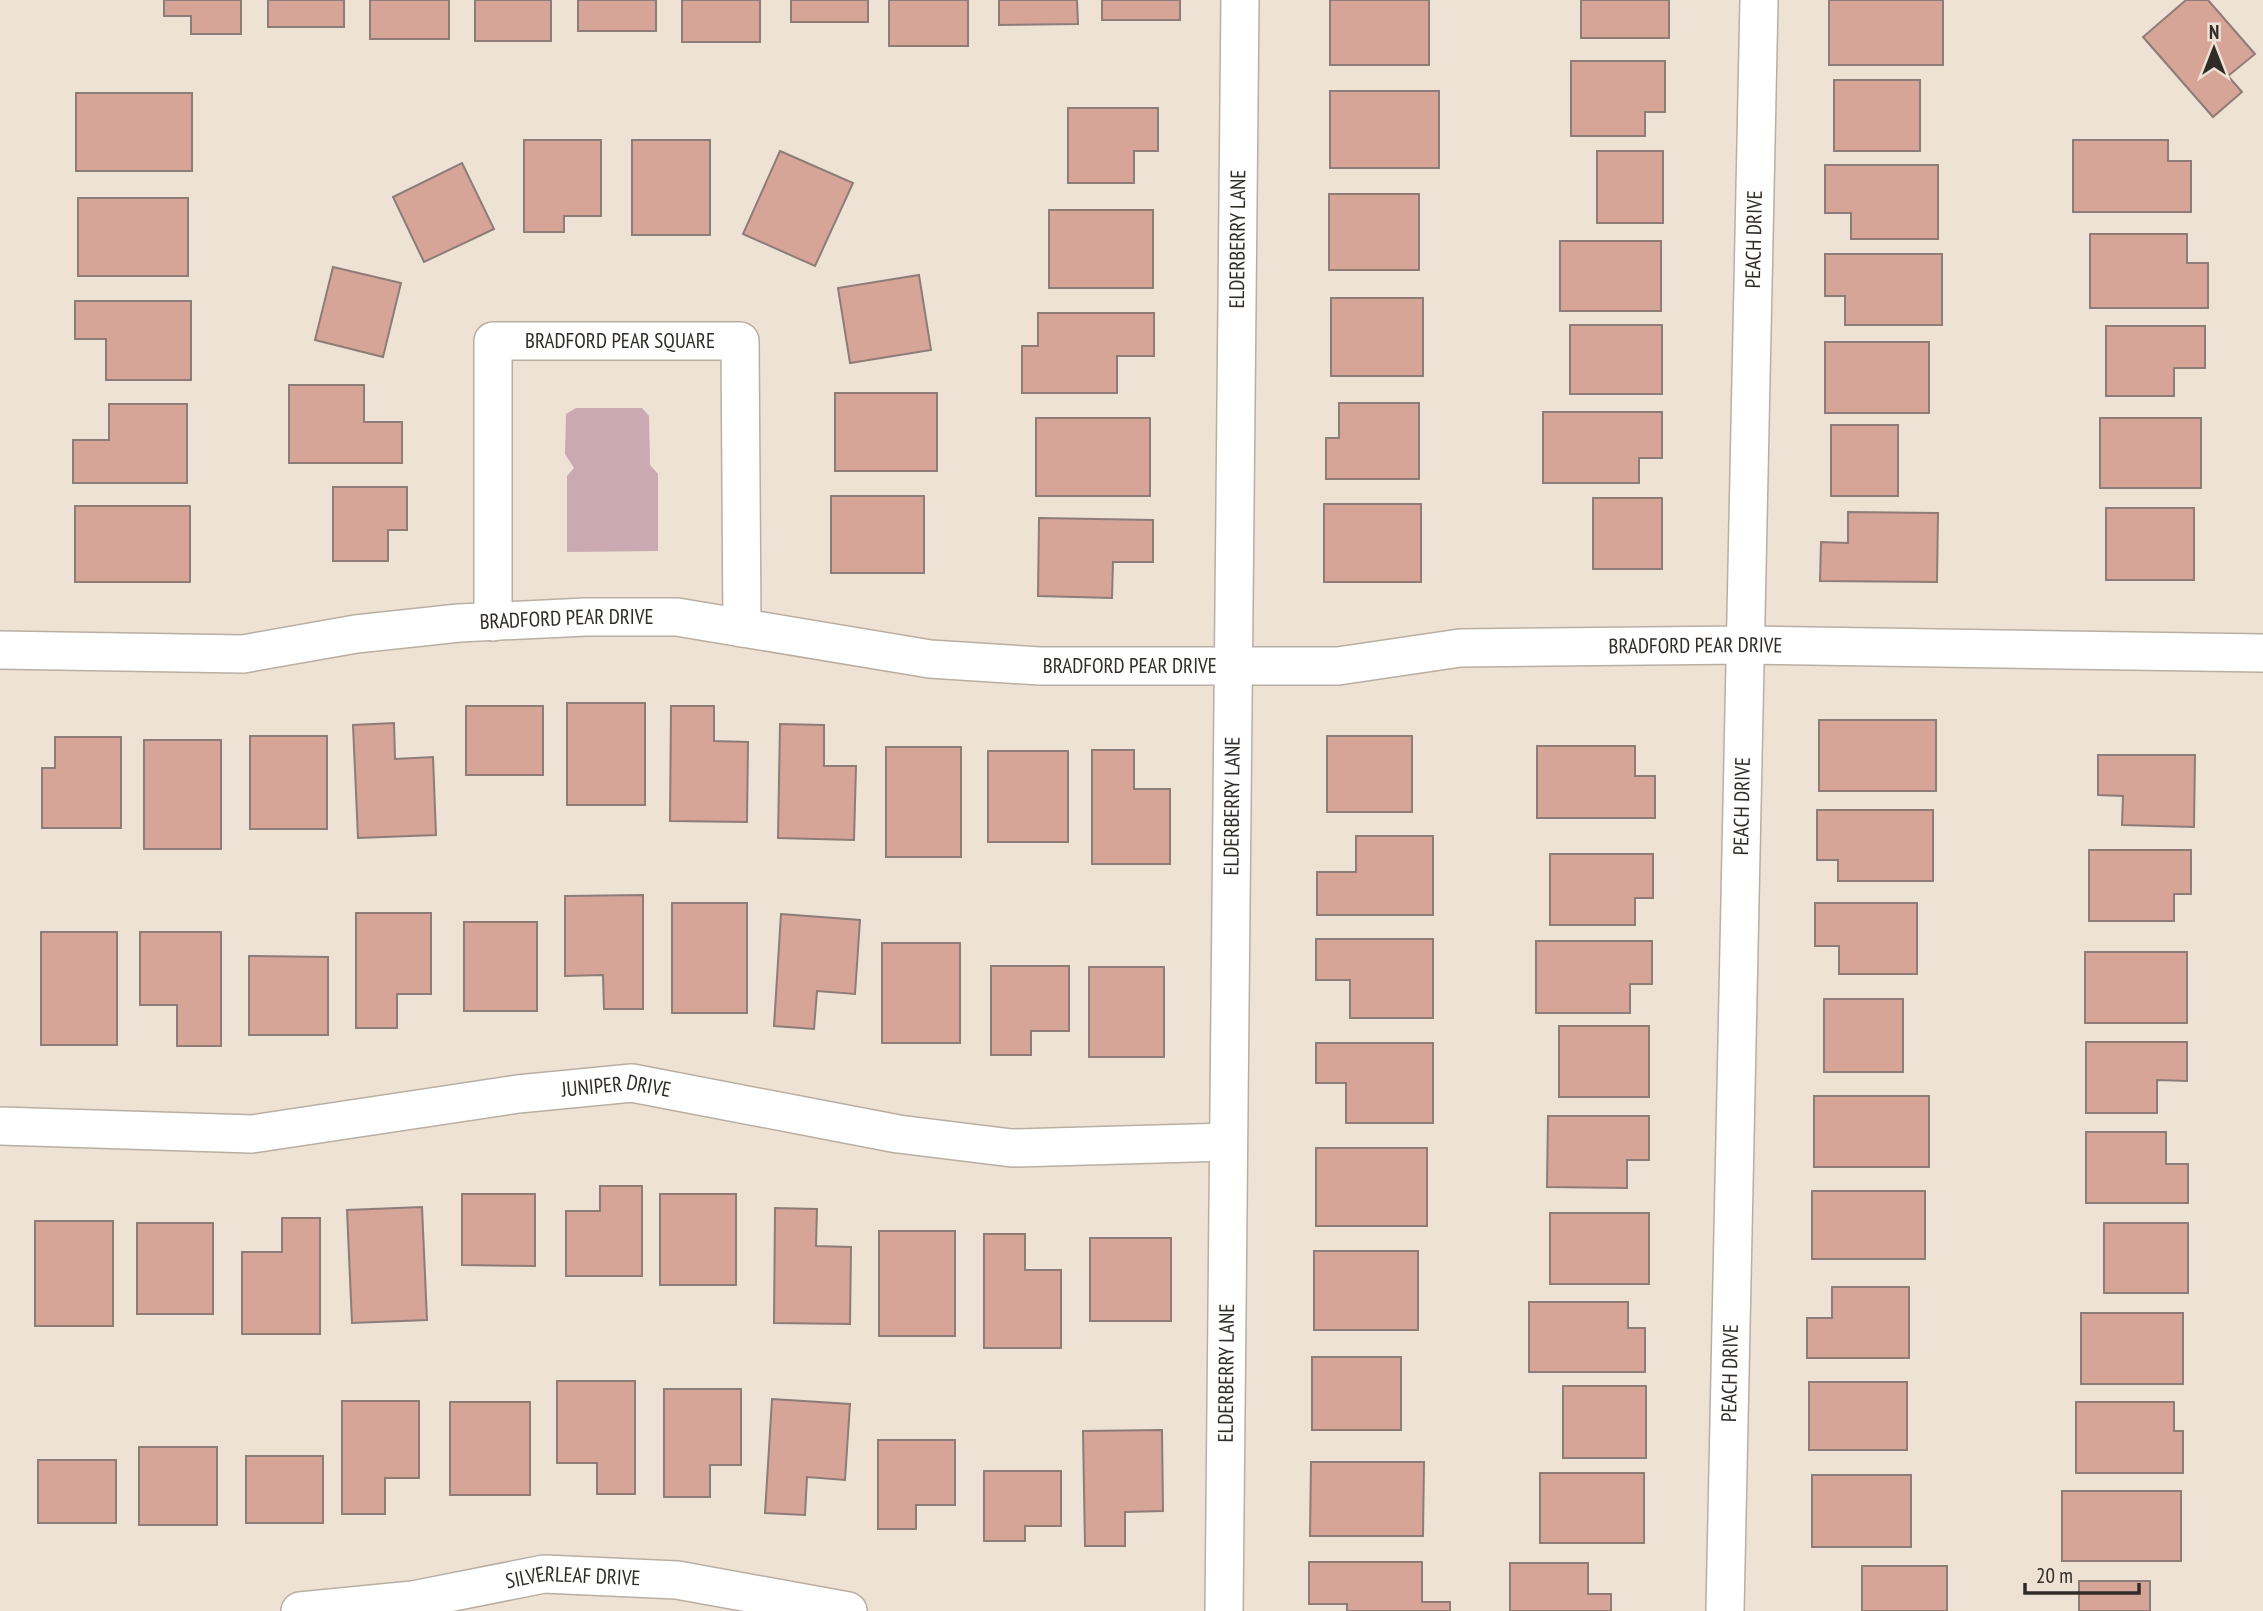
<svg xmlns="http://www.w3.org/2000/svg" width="2263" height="1611" viewBox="0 0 2263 1611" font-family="'PT Sans Narrow',sans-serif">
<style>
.green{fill:#caa9b3}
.building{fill:#d7a498;stroke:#8d7c78;stroke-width:2}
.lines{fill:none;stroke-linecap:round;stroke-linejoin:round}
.street-casing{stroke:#b9aea2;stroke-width:40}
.street{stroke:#fff;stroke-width:37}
.labels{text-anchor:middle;stroke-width:5;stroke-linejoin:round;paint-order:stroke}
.street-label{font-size:21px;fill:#312c28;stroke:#eee2d5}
</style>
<rect width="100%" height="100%" fill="#eee2d5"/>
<polygon class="green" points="576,408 642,408 649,416 650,465 658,474 658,551 567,552 567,476 574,468 565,454 566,414"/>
<g class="building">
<polygon points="164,0 241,0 241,34 191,34 191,16 164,16"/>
<rect x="268" y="0" width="76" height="27"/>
<rect x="370" y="0" width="79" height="39"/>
<rect x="475" y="0" width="76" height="41"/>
<rect x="578" y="0" width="78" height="31"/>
<rect x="682" y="0" width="78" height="42"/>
<rect x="791" y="0" width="77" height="22"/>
<rect x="889" y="0" width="79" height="46"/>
<polygon points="999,0 1077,0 1078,24 999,25"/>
<rect x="1102" y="0" width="78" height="20"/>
<rect x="1330" y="0" width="99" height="65"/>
<rect x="1581" y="0" width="88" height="38"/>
<rect x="1829" y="0" width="114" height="65"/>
<polygon points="2186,0 2208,0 2255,54 2228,76 2242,92 2213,117 2143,37"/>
<polygon points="1571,61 1665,61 1665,112 1645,112 1645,136 1571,136"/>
<rect x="1834" y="80" width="86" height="71"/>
<rect x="1330" y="91" width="109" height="77"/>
<rect x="76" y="93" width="116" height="78"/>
<polygon points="1068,108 1158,108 1158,151 1134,151 1134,183 1068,183"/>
<polygon points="524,140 601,140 601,216 564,216 564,232 524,232"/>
<rect x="632" y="140" width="78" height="95"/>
<polygon points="2073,140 2168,140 2168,161 2191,161 2191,212 2073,212"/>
<polygon points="780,151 853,183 815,266 743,234"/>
<rect x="1597" y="151" width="66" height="72"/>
<polygon points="462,163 494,229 424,262 393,197"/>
<polygon points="1825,165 1938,165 1938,239 1851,239 1851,213 1825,213"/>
<rect x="1329" y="194" width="90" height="76"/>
<rect x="78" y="198" width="110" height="78"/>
<rect x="1049" y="210" width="104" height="78"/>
<polygon points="2090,234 2187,234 2187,263 2208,263 2208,308 2090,308"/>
<rect x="1560" y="241" width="101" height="70"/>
<polygon points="1825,254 1942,254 1942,325 1845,325 1845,296 1825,296"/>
<polygon points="333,267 401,283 383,357 315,340"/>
<polygon points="919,275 931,350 850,363 838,288"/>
<rect x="1331" y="298" width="92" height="78"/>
<polygon points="75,301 191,301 191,380 106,380 106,339 75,339"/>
<polygon points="1038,313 1154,313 1154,356 1117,356 1117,393 1022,393 1022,346 1038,346"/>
<rect x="1570" y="325" width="92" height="69"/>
<polygon points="2106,326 2205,326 2205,368 2174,368 2174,396 2106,396"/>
<rect x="1825" y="342" width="104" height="71"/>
<polygon points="289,385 364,385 364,422 402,422 402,463 289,463"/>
<rect x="835" y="393" width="102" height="78"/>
<polygon points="1339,403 1419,403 1419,479 1326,479 1326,438 1339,438"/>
<polygon points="109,404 187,404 187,483 73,483 73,440 109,440"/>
<polygon points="1543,412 1662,412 1662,458 1639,458 1639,483 1543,483"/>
<rect x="1036" y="418" width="114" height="78"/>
<rect x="2100" y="418" width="101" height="70"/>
<rect x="1831" y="425" width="67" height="71"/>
<polygon points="333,487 407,487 407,530 388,530 388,561 333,561"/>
<rect x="831" y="496" width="93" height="77"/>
<rect x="1593" y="498" width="69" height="71"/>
<rect x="1324" y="504" width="97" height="78"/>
<rect x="75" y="506" width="115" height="76"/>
<rect x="2106" y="508" width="88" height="72"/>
<polygon points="1848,512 1938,513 1937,582 1820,581 1821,542 1848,543"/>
<polygon points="1039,518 1153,520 1153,562 1113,562 1112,598 1038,596"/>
<rect x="567" y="703" width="78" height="102"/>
<rect x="466" y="706" width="77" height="69"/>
<polygon points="671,706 714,706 714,741 748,742 747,822 670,821"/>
<rect x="1819" y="720" width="117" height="71"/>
<polygon points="394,723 395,759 433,757 436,835 358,838 353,725"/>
<polygon points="780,724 824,725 824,766 856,766 854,840 778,838"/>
<rect x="250" y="736" width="77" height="93"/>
<rect x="1327" y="736" width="85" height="76"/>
<polygon points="55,737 121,737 121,828 42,828 42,768 55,768"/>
<rect x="144" y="740" width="77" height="109"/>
<polygon points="1537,746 1635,746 1635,776 1655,776 1655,818 1537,818"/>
<rect x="886" y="747" width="75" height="110"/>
<polygon points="1092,750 1134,750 1134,789 1170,789 1170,864 1092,864"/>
<rect x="988" y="751" width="80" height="91"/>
<polygon points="2098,755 2195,755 2194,827 2122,825 2123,796 2098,795"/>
<polygon points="1817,810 1933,810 1933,881 1838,881 1838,860 1817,860"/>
<polygon points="1356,836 1433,836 1433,915 1317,915 1317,872 1356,872"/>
<polygon points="2089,850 2191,850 2191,894 2174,894 2174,921 2089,921"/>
<polygon points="1550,854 1653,854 1653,898 1635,898 1635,925 1550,925"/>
<polygon points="643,895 643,1009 604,1009 603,975 565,976 565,896"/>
<rect x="672" y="903" width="75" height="110"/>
<polygon points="1815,903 1917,903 1917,974 1839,974 1839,946 1815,946"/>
<polygon points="356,913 431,913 431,994 397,994 397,1028 356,1028"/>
<polygon points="781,914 860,920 855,994 817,991 814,1029 774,1026"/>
<rect x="464" y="922" width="73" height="89"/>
<rect x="41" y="932" width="76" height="113"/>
<polygon points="140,932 221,932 221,1046 177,1046 177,1005 140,1005"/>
<polygon points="1316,939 1433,939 1433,1018 1350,1018 1350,980 1316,980"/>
<polygon points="1536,941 1652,941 1652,984 1630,984 1630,1013 1536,1013"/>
<rect x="882" y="943" width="78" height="100"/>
<rect x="2085" y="952" width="102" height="71"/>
<polygon points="249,956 328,957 328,1035 249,1035"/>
<polygon points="991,966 1069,966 1069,1031 1031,1031 1031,1055 991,1055"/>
<rect x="1089" y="967" width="75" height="90"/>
<rect x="1824" y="999" width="79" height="73"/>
<rect x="1559" y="1026" width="90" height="71"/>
<polygon points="2086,1042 2187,1042 2187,1081 2157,1080 2157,1113 2086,1113"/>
<polygon points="1316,1043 1433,1043 1433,1123 1346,1123 1346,1083 1316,1083"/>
<rect x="1814" y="1096" width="115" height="71"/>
<polygon points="1548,1116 1649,1116 1649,1160 1627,1160 1627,1188 1547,1187"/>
<polygon points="2086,1132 2166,1132 2166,1164 2188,1164 2188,1203 2086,1203"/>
<rect x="1316" y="1148" width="111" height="78"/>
<polygon points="600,1186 642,1186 642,1276 566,1276 566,1211 600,1211"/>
<rect x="1812" y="1191" width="113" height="68"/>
<polygon points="462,1194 535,1194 535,1266 462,1265"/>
<rect x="660" y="1194" width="76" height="91"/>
<polygon points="422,1207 427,1320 352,1323 347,1210"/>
<polygon points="775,1208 817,1209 816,1246 851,1247 850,1324 774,1323"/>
<rect x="1550" y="1213" width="99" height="71"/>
<polygon points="282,1218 320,1218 320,1334 242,1334 242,1252 282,1252"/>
<rect x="35" y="1221" width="78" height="105"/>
<rect x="137" y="1223" width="76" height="91"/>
<rect x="2104" y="1223" width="84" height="70"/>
<rect x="879" y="1231" width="76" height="105"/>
<polygon points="984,1234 1025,1234 1025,1270 1061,1270 1061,1348 984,1348"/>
<rect x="1090" y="1238" width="81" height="83"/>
<rect x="1314" y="1251" width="104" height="79"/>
<polygon points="1832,1287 1909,1287 1909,1358 1807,1358 1807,1318 1832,1318"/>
<polygon points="1529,1302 1628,1302 1628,1328 1645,1328 1645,1372 1529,1372"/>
<rect x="2081" y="1313" width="102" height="71"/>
<rect x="1312" y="1357" width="89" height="73"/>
<polygon points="557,1381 635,1381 635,1494 597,1494 597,1463 557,1463"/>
<rect x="1809" y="1382" width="98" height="68"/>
<rect x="1563" y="1386" width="83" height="72"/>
<polygon points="664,1389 741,1389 741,1465 710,1465 710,1497 664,1497"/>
<polygon points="772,1399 850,1404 845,1480 807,1477 805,1515 765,1513"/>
<polygon points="342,1401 419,1401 419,1478 385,1478 385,1514 342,1514"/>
<rect x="450" y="1402" width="80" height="93"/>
<polygon points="2076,1402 2174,1402 2174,1431 2183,1431 2183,1473 2076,1473"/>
<polygon points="1162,1430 1163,1511 1125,1512 1125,1546 1085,1546 1083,1431"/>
<polygon points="878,1440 955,1440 955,1505 916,1505 916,1529 878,1529"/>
<rect x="139" y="1447" width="78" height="78"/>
<rect x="246" y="1456" width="77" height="67"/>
<rect x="38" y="1460" width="78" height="63"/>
<polygon points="1311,1462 1424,1462 1423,1536 1310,1536"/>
<polygon points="984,1471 1061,1471 1061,1526 1025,1526 1025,1541 984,1541"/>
<rect x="1540" y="1473" width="104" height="70"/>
<rect x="1812" y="1475" width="99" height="72"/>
<rect x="2062" y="1491" width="119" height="70"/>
<polygon points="1309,1562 1422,1562 1422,1602 1450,1602 1450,1611 1347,1611 1347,1604 1309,1604"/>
<polygon points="1510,1563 1588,1563 1588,1594 1611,1594 1611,1611 1510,1611"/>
<rect x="1862" y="1566" width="85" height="45"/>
<rect x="2079" y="1581" width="71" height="30"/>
</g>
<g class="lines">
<g class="street-casing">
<g id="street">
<path id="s1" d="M493 622V341H740L742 628"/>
<path id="s2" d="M0 650 243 654 356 634 459 623 586 617H677L930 659 1040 666H1338L1460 648 1745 645 2263 653"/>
<path id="s3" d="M0 1126 252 1134 518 1094 632 1083 898 1134 1012 1148 1228 1142"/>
<path id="s4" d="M300 1611 413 1600 544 1574 677 1580 848 1611"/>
<path id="s5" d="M1224 1611 1240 0"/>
<path id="s6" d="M1725 1611 1759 0"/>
</g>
</g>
<use href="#street" class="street"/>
</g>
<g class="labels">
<g class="street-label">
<text dy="7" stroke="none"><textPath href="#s5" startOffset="1372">ELDERBERRY LANE</textPath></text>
<text dy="7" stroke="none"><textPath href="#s6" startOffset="1372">PEACH DRIVE</textPath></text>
<text dy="7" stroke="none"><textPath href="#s1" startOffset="408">BRADFORD PEAR SQUARE</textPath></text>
<text dy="7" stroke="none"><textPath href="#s2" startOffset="569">BRADFORD PEAR DRIVE</textPath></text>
<text dy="7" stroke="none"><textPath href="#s2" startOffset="1703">BRADFORD PEAR DRIVE</textPath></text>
<text dy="7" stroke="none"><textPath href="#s2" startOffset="1136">BRADFORD PEAR DRIVE</textPath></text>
<text dy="7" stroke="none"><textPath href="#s5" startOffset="805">ELDERBERRY LANE</textPath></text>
<text dy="7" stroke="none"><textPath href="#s6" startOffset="805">PEACH DRIVE</textPath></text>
<text dy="7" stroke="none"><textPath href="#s3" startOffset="620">JUNIPER DRIVE</textPath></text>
<text dy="7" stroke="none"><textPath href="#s5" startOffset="238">ELDERBERRY LANE</textPath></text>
<text dy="7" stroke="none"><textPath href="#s6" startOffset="238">PEACH DRIVE</textPath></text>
<text dy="7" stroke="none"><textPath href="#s4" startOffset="276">SILVERLEAF DRIVE</textPath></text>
</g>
</g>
<g transform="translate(2214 49)" stroke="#eee2d5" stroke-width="5" paint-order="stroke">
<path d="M0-5L12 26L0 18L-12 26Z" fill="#312c28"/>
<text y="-10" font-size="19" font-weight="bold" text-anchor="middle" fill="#312c28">N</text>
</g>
<path d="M2025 1583v10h114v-10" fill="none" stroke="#312c28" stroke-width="3.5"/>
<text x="2036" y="1583" font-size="21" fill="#312c28" stroke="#eee2d5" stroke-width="5" paint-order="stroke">20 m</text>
</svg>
